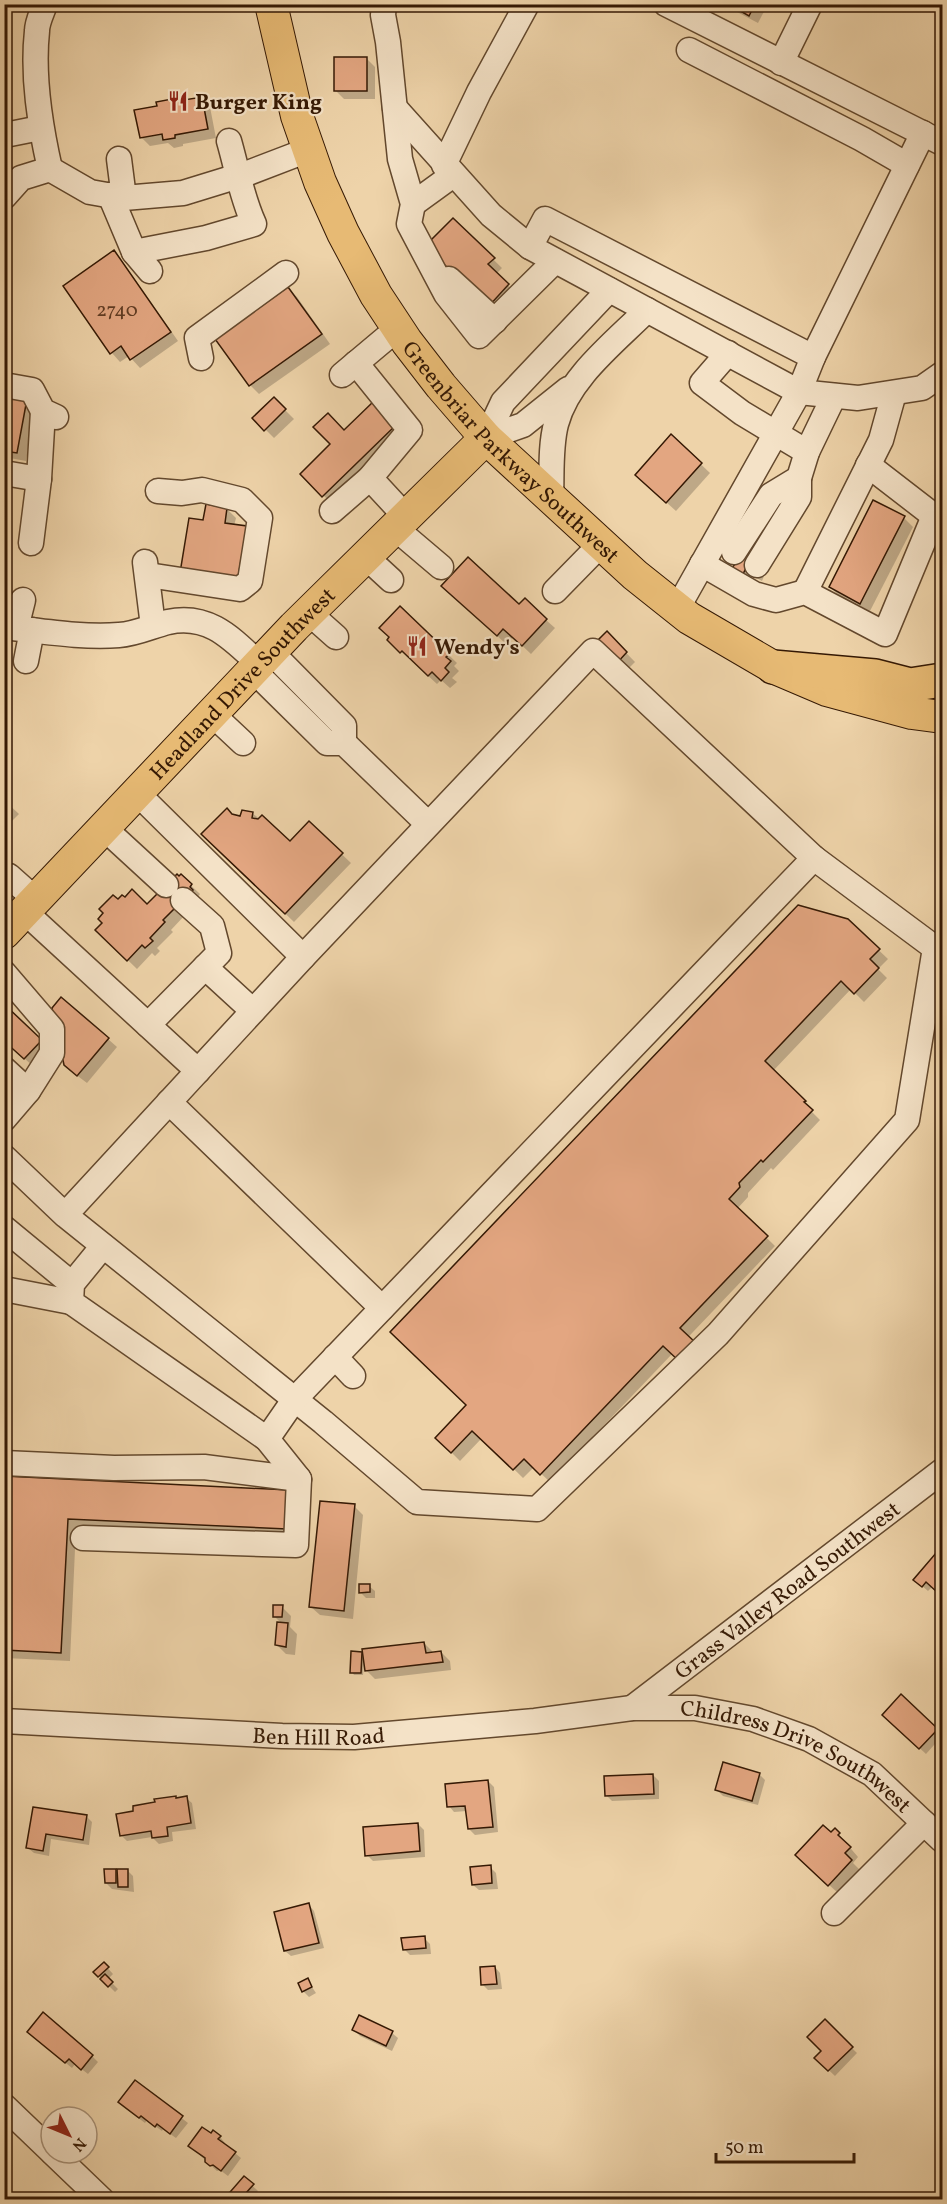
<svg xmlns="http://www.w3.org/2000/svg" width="947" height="2204" viewBox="0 0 947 2204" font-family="Vollkorn,serif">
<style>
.shadow{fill:#0003}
.building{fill:#e3a681;stroke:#351904;stroke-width:1.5}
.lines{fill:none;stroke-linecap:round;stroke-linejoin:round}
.minor-casing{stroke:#63482d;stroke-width:27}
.major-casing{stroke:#351904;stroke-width:34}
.highway-casing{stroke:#351904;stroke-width:36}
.minor{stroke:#f4e2c7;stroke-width:24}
.major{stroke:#e7ba74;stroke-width:32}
.highway{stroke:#e7ba74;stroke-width:33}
.labels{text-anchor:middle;stroke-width:4.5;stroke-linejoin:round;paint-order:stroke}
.number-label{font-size:20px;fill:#603c23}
.poi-label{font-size:22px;font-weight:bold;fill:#351904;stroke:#f4e2c7;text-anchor:start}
.street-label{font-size:22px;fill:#351904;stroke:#f4e2c7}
</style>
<rect width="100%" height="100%" fill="#eed3a9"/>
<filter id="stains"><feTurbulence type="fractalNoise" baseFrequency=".00333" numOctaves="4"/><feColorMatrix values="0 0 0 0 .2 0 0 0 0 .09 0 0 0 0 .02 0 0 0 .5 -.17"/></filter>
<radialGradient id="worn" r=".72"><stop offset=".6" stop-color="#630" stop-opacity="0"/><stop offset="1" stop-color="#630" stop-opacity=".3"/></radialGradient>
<g class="shadow">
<polygon points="681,4 709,4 703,16"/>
<polygon points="722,4 768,4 758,23"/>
<polygon points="366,58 375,67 375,99 344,99 335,90"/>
<polygon points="201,98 210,107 216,138 183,144 183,146 174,148 168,143 150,146 141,137 158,107 176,99 180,102"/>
<polygon points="453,220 502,268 496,274 517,294 497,315"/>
<polygon points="113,252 122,261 178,341 140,368 129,356 120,362 112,353"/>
<polygon points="288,289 297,297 330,344 259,394 250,385 217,339"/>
<polygon points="4,396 26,400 35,409 26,461 4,457"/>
<polygon points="274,399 294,419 274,438 254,418"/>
<polygon points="374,403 404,434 332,504 302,474"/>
<polygon points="671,436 710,473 676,511 646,484"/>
<polygon points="874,502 904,518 913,527 870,611 839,596 830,587"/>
<polygon points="227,509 236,518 234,526 246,528 246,591 204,522"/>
<polygon points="4,523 9,527 4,556"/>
<polygon points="726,558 760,568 765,574 762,581 751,575 749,578 740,573 735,566"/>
<polygon points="452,594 519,607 546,620 555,628 531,654 513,637 506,644"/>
<polygon points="400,608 457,663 454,666 459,671 452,678 457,682 450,688 441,680 437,684 389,640"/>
<polygon points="607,633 635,662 627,670 598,642"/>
<polygon points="4,800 19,814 4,829"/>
<polygon points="252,813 290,843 309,823 351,863 294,922 203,834 232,815 241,818"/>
<polygon points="181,876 200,894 198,897 200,899 171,930 173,932 157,948 160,951 155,956 152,953 137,969 97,930 118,901 147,906"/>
<polygon points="847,920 888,959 878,969 887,978 864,1002 851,989 773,1071 814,1110 812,1112 820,1120 773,1170 771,1168 748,1193 748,1197 737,1209 775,1246 550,1482 534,1467 523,1478 482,1438 460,1461 437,1438 468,1406"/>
<polygon points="4,1006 50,1049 34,1067 4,1040"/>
<polygon points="108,1039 117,1047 87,1083 75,1074"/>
<polygon points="4,1478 288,1492 295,1538 76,1527 70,1661 4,1658"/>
<polygon points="354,1506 363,1515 353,1619 320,1615 311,1607"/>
<polygon points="936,1556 942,1561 942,1596 932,1587 928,1591 921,1585"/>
<polygon points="369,1586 375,1591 375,1598 366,1598 360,1592"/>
<polygon points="282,1607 291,1616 290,1627 297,1634 295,1655 286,1654 277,1645 282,1624 274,1616"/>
<polygon points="424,1643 434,1653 441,1652 450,1661 451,1670 375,1679 366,1670 365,1662 364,1662 363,1675 354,1675 352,1672 361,1653 365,1657"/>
<polygon points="884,1715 937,1730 942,1736 926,1754"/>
<polygon points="759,1774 765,1780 758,1805 723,1796 717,1790"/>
<polygon points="653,1775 659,1781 659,1799 612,1801 606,1795"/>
<polygon points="488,1781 494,1787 498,1832 475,1835 469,1829 467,1811 454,1812 449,1806"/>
<polygon points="186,1798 192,1803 196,1829 172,1832 173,1841 159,1844 152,1837 127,1841 121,1835"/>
<polygon points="34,1809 87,1817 92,1822 89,1845 51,1839 49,1856 34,1853 28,1848"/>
<polygon points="418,1824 424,1830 425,1857 373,1861 367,1855"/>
<polygon points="835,1830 858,1857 853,1863 860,1870 838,1893 806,1864"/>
<polygon points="490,1867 496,1873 498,1889 479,1890 473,1885"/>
<polygon points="115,1870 119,1874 128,1871 133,1876 134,1892 112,1889 106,1883"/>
<polygon points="309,1905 314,1911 324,1948 291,1956 285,1951"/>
<polygon points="424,1938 430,1944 431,1954 410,1955 404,1949"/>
<polygon points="104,1964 113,1974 108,1979 118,1989 115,1992 95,1972"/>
<polygon points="495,1967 500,1973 502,1989 488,1990 483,1985"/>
<polygon points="307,1980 316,1993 309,1997 303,1991"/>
<polygon points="825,2022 857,2053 835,2076 816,2058 823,2051"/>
<polygon points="354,2030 392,2033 398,2038 392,2051 360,2036"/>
<polygon points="34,2037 92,2056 98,2062 88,2074 75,2064 72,2068"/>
<polygon points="135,2082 188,2123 176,2138 163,2129 162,2131 147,2120 145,2123 125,2108"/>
<polygon points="211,2135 220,2137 225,2143 224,2144 241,2158 228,2176 220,2170 217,2171 190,2146"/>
<polygon points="244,2178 258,2191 252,2200 226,2199"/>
<polygon points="4,2192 13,2200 4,2200"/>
</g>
<g class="building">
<polygon points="728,4 755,4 749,16"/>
<rect x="334" y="57" width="33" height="34"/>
<polygon points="202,97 208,129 175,135 175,138 163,140 162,134 140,138 134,110 157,106 156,102 177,98 178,101"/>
<polygon points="453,218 495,258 488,264 509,284 488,307 425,246"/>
<polygon points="114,250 171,332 130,360 121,346 110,354 63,286"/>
<polygon points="288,287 322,334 249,386 215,339"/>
<polygon points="4,395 27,399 17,453 4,451"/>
<polygon points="274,397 286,409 264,431 252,418"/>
<polygon points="374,401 397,424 322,497 300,474 330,444 313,427 328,413 344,430"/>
<polygon points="671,434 702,463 666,503 635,475"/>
<polygon points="873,500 905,516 860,604 829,587"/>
<polygon points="206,504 227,508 225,523 247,526 237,583 180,573 189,518 203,520"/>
<polygon points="756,523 768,530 756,576 745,570 743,574 732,568 735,564 724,558"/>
<polygon points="468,557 519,604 525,598 547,619 522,646 503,629 497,636 441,586"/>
<polygon points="400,606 450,654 446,657 451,661 445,668 449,672 441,681 432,672 428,676 402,651 400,653 387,640 389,637 379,628"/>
<polygon points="607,631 627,652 617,663 596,642"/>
<polygon points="227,808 232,814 240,816 242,810 253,812 252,818 258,819 262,815 290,841 309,821 343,853 285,914 201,834"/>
<polygon points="177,874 179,876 181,874 192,884 190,887 193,890 163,920 165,922 150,938 153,941 145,948 142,945 127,961 95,930 102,923 98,919 103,913 99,909 113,895 118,899 122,895 125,897 132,889 147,904"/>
<polygon points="798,905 848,919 880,949 870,959 879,968 854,994 841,981 765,1061 806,1101 804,1102 813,1110 763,1162 761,1160 739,1183 740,1187 729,1199 768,1236 680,1328 697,1344 680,1362 663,1346 540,1475 524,1459 513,1470 472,1431 451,1453 435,1438 466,1405 390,1332"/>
<polygon points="61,997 109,1038 77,1076 64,1065 52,1008"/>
<polygon points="4,1004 42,1040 24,1059 4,1041"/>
<polygon points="4,1476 289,1490 287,1529 68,1519 61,1653 4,1650"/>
<polygon points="320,1501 355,1504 344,1611 309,1607"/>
<polygon points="936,1553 942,1559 942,1588 938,1593 926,1582 922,1587 913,1580"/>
<polygon points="359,1584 370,1584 370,1592 359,1593"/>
<polygon points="273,1605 283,1605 282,1617 273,1617"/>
<polygon points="277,1622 288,1623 286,1647 275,1645"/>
<polygon points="424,1642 426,1653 441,1651 443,1662 365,1671 362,1649"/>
<polygon points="351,1651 362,1652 361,1673 350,1673"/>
<polygon points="901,1694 938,1729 919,1749 882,1715"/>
<polygon points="723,1762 760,1773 752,1801 715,1790"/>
<polygon points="653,1774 654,1794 605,1796 604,1776"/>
<polygon points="488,1780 493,1827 468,1829 465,1806 447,1807 445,1784"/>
<polygon points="176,1796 176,1798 187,1796 191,1823 167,1827 168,1836 152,1838 151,1831 120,1836 116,1814 133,1811 133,1806 155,1802 154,1799"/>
<polygon points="33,1807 87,1815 83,1840 46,1834 43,1851 26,1848"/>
<polygon points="418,1823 420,1851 365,1856 363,1827"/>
<polygon points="823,1825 831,1832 835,1828 840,1833 838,1835 851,1847 845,1853 852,1860 828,1886 795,1855"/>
<polygon points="491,1865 492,1883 472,1885 470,1867"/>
<polygon points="104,1869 116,1869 116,1883 105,1883"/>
<polygon points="117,1869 128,1869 128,1887 118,1887"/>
<polygon points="309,1903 319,1943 284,1951 274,1912"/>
<polygon points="425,1936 426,1948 403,1950 401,1938"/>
<polygon points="104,1962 109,1967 98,1977 93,1972"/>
<polygon points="495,1966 497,1984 481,1985 480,1967"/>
<polygon points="105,1974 113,1982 108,1987 100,1979"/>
<polygon points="308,1978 312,1987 302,1992 298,1983"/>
<polygon points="43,2012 93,2055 81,2070 69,2059 65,2063 27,2032"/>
<polygon points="359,2015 393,2031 386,2046 352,2030"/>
<polygon points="825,2019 853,2047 828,2071 814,2058 821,2051 807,2037"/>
<polygon points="135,2080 183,2116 170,2134 157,2124 155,2127 141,2116 139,2118 118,2102"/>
<polygon points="202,2127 211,2133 213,2130 221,2136 218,2139 236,2152 221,2171 213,2165 210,2166 205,2162 205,2158 188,2146"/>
<polygon points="244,2176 254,2184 246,2193 255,2200 224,2199"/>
</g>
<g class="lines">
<g class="minor-casing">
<g id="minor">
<path d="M45 4C42 13 37 22 37 31 32 77 40 125 50 169"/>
<polyline points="384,4 383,15 388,42 400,159 413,204 409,224 446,294 479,336 555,261"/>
<polyline points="666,4 942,143"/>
<polyline points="689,50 862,139 907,165"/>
<polyline points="781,63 810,4"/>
<polyline points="395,108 491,215 530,247 799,392 858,398 922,388 942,374"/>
<polyline points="4,134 10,134 40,128"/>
<polyline points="119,159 124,198"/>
<polyline points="444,165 479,92 527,4"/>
<polyline points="110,195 134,252 150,271"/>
<polyline points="4,197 21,178 50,169 90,192 124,198 183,193 248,173 308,150"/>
<polyline points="413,204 453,175"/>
<polyline points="530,247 545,219 813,357"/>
<path d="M134 252 206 238 254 224C242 198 237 169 229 141"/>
<polyline points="449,279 495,321"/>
<polyline points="728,353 702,383 742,413 807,452"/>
<polyline points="201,358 197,338 286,273"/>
<polyline points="342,375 398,328"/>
<polyline points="4,385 32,390 43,411 56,417"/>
<polyline points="486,438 503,402 609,290"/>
<polyline points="486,438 523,425 568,389"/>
<polyline points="868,465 934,516"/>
<polyline points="4,473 39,479"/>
<polyline points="370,478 406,517"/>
<path d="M551 498C552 474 550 447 556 424 568 378 614 343 647 310"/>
<polyline points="332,511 370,478 410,430 356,363"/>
<polyline points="395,528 441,567"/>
<polyline points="31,543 39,479 43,411"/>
<polyline points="734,552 771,495 799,478 807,452 834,396"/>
<polyline points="366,557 391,580"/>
<polyline points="145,562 153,626"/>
<polyline points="702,564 754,594 776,600 805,592 885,634 934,516 942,521"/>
<polyline points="757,565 799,497 799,478"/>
<polyline points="148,575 240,589 250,581 260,518 242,500 202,490 182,493 158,491"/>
<polyline points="555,591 601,544"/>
<polyline points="805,592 881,440 894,393"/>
<polyline points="677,609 799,392 813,357 923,133"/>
<polyline points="309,613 336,637"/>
<path d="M4 627C42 631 82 638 119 635 136 634 152 626 168 622 209 613 232 639 259 664"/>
<polyline points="16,628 23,600"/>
<polyline points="271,652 344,726 344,743"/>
<polyline points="26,661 32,630"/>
<polyline points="253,670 327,743 344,743 428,824"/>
<polyline points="212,714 243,743"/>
<polyline points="137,793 303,957"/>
<polyline points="104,828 166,885"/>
<polyline points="9,876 36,900"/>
<polyline points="25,912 198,1071"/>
<polyline points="205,967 253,1011"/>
<polyline points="4,973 52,1029 52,1053 28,1091 4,1119"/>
<polyline points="148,1025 219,953 212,926 183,900"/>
<polyline points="4,1069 28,1091"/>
<polyline points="169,1102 382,1308"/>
<polyline points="4,1157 65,1215 303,957 593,651 814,858 935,948 907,1120 718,1334 537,1509 417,1502 323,1422 65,1215"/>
<polyline points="4,1228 72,1284"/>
<polyline points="103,1246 72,1284 71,1302 267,1439 294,1400 814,858"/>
<polyline points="4,1289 71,1302"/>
<polyline points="335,1357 353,1376"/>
<polyline points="4,1463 114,1468 204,1467 299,1479"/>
<polyline points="83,1538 296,1545 299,1479 267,1439"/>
<path id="s1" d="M632 1708 942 1471"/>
<path id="s2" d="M4 1721 282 1736 354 1737 535 1721 632 1708H695L753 1719 809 1739 872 1774 942 1840"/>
<polyline points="834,1913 924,1823"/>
<polyline points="4,2106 51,2151"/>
<polyline points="53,2153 102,2200"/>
</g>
</g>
<g class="major-casing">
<g id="major">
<path id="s3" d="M271 4 297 116 320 182 343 233 376 295 407 342 441 386 486 438 635 575 689 618 773 667 827 690 912 713 942 717"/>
<path id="s4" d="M4 933 294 627 486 438"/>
</g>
</g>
<g class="highway-casing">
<polyline id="highway" points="773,667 875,676 910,685 942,680"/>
</g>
<use href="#minor" class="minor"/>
<use href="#major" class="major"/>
<use href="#highway" class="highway"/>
</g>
<defs>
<g id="restaurant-bare" transform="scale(1.62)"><path d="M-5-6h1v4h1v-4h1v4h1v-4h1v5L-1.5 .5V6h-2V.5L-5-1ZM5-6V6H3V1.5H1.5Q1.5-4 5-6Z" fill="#8f2418" stroke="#f4e2c7" stroke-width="2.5" paint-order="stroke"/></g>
</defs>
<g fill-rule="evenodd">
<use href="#restaurant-bare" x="178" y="101"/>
<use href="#restaurant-bare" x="417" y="646"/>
</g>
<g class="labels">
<g class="number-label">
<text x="117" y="316">2740</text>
</g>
<g class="poi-label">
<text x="195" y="109">Burger King</text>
<text x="434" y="654">Wendy's</text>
</g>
<g class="street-label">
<text dy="8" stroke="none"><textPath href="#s3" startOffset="519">Greenbriar Parkway Southwest</textPath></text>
<text dy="8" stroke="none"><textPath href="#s4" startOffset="345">Headland Drive Southwest</textPath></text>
<text dy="8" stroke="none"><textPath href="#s1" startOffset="195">Grass Valley Road Southwest</textPath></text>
<text dy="8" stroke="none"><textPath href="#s2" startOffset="315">Ben Hill Road</textPath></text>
<text dy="8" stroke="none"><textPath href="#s2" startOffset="806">Childress Drive Southwest</textPath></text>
</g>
</g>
<rect width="947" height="2204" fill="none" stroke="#eed3a9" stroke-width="24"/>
<rect x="6" y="6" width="935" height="2192" fill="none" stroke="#351904" stroke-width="3"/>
<rect x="12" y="12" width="923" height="2180" fill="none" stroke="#351904" stroke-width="1.5"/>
<g transform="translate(69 2135) rotate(133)"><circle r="28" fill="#f4e2c7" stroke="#a89279" stroke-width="1.5"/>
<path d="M0-4.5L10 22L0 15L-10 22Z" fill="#8f2418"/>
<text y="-9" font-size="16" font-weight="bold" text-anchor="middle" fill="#351904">N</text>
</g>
<path d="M716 2153v9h138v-9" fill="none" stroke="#351904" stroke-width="3"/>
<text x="725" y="2153" font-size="18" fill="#351904" stroke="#f4e2c7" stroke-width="4.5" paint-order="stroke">50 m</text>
<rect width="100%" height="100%" filter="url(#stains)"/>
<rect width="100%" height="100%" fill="url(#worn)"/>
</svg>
